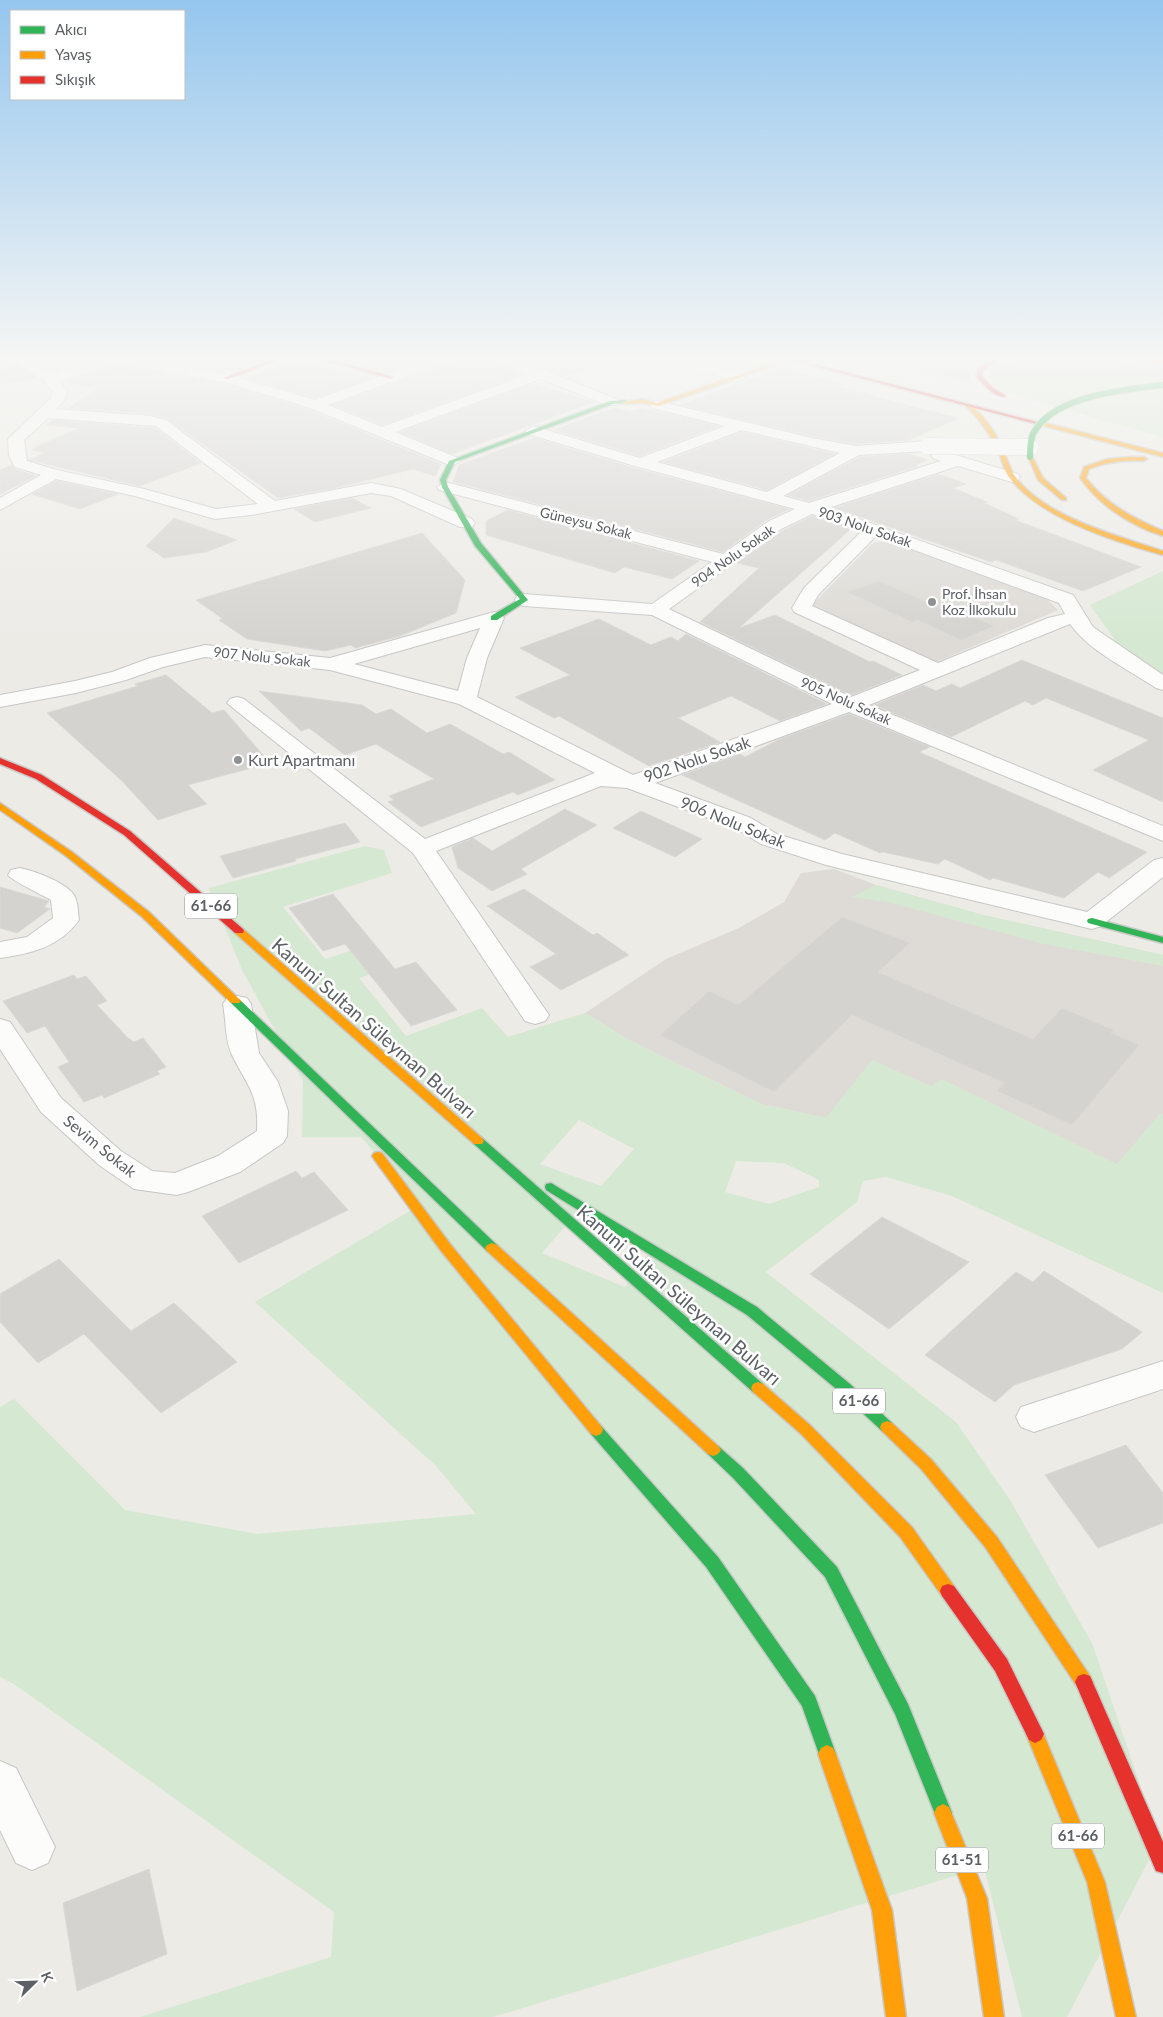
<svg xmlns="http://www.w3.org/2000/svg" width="1163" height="2017" viewBox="0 0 1163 2017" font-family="Lato,sans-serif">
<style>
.education{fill:#dedbd6}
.green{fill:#d5e8d1;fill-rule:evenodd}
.building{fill:#d4d3d0;stroke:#dbd9d6}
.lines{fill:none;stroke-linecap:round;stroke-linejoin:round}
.street-casing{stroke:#c7c7c7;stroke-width:2}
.fast-casing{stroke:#c8c9c8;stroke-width:3}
.slow-casing{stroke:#c8c9c8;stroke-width:3}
.jam-casing{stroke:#c8c9c8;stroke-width:3}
.street{fill:#fcfcfb;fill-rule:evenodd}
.fast{fill:#30b455;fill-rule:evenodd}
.slow{fill:#ff9f0a;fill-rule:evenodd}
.jam{fill:#e5322d;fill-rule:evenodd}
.street-bridge-casing{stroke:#c7c7c7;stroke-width:17;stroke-linecap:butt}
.fast-bridge-casing{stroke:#d4cab4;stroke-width:8;stroke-linecap:butt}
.street-bridge{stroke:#fcfcfb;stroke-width:16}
.fast-bridge{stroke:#30b455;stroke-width:6}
.poi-dot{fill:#8e9192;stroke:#fff;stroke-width:2}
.labels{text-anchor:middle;stroke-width:5;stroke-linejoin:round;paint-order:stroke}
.far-street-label{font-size:14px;fill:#5c6064;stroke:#fff}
.far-poi-label{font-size:14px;fill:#5c6064;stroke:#fff;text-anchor:start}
.shield{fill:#fff;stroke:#8d9092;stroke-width:1}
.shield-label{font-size:15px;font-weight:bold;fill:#5c6064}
.street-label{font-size:16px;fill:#5c6064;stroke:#fff}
.poi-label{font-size:16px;fill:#5c6064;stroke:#fff;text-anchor:start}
.near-street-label{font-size:19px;fill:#5c6064;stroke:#fff}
</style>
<rect width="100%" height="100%" fill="#ecebe6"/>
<g class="education">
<polygon points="888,541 1044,596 1058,610 934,663 810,607 873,543"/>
<polygon points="834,869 876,885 983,915 1163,955 1163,1115 1160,1114 1117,1165 826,1118 761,1104 629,1040 585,1013 666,959 739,928 784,902 801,873"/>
</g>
<g class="green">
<polygon points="871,359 979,359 968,369 972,383"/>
<polygon points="1014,359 1112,359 1163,365 1163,437 1018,396 996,387 988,379 989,370 1000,363"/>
<polygon points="1163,571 1163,675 1117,643 1090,605"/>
<path d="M365 846 384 850 392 873 283 907 325 959 374 943 391 967 359 978 406 1036 482 1008 508 1037 585 1013 629 1040 761 1104 826 1118 872 1060 931 1086 942 1079 1117 1164 1160 1114 1163 1115V1293L952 1196 886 1177 863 1181 857 1202 766 1272 956 1422 1010 1500 1092 1643 1159 1841 1067 2017H1022L984 1867 493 2017H140L331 1957 334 1912 14 1684 0 1677V1407L14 1399 125 1510 257 1534 476 1514 436 1466 255 1302 420 1205 361 1137H302L303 1081 242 970 209 888ZM579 1120 634 1149 601 1186 540 1164ZM736 1161 784 1163 819 1180V1187L769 1204 725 1192ZM580 1209 654 1244 625 1287 542 1253Z"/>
<polygon points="876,885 983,915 1163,955 1163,966 1044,944 887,902 852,897"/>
</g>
<g class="building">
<polygon points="0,359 10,359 37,378 0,385"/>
<polygon points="32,359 95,359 52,372"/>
<polygon points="152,359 260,359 224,372"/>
<polygon points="379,359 400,359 413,362 390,371 365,364"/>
<polygon points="461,359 494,359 497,364 524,374 382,425 333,405"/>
<polygon points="520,359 593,359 594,368 562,376"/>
<polygon points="302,361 343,371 371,378 315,398 246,378 281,365 282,367"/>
<polygon points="117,365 224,384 309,410 441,464 435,476 413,469 335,488 278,498 166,418 150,414 69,408 97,388 65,381"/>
<polygon points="782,368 842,384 836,386 914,407 959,418 909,440 856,444 812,436 681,405"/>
<polygon points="532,384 594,402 452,454 400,432"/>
<polygon points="614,408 631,412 641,408 719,426 640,456 554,430"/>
<polygon points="53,420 155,428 201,463 140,486 29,460 44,453 32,450 38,447 35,447 80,428 46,425"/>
<polygon points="742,432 835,454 767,490 663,462"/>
<polygon points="534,438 634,468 790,509 768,519 723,552 453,482 459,465"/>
<polygon points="909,454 928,460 915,465 918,466 809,501 788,495 860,457"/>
<polygon points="12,465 14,469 36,476 0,494 0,470"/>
<polygon points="939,474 966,484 953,488 987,502 984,503 1019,519 1015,520 1141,567 1083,591 996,560 991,562 834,508"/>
<polygon points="56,481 118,494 80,509 32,494"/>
<polygon points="352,498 371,508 315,522 294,509"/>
<polygon points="508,510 699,561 672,579 624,567 615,573 486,535 486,521"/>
<polygon points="812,516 851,529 739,628 775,615 870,662 873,661 902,675 851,695 700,622 759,568 737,563 782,531"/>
<polygon points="174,518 237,540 206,552 164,558 146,546"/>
<polygon points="422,533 465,580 456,613 400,636 355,648 351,645 325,651 247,639 219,620 223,619 196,600"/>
<polygon points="879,581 938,607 945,604 994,626 961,640 918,620 912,622 847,592"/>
<polygon points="599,619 651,645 671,637 678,641 686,634 827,704 780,721 731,696 678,718 720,742 649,766 559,716 554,718 515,697 570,675 520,648"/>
<polygon points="1022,660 1163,718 1163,802 1093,770 1149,740 1046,698 1033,705 1025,701 951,737 874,705 923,685 936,691 952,684 960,688"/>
<polygon points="166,675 212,713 224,710 270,763 188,785 207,804 158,820 122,781 47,713 138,686 135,684"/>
<polygon points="259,691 362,705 376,714 391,709 427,733 450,724 503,754 509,752 555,780 518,795 513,792 421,827 388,802 394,800 389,796 434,779 376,744 345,755 309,728 301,731"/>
<polygon points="849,714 930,747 919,752 1147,852 1109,878 1098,872 1064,898 993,878 990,880 945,859 938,864 883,852 880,853 835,833 825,840 682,775 740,754 745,757 780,739"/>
<polygon points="565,809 597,825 521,869 527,874 492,891 458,868 452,847 473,838 492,851"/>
<polygon points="641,811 702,839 675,857 613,828"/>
<polygon points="345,823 360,842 295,859 296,861 233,878 220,856"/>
<polygon points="0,887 49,901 44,907 50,909 17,933 0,928"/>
<polygon points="524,889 593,935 597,933 629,955 561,990 530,967 556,954 487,906"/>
<polygon points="333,894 395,969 416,962 457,1010 411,1026 345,944 323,951 289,908"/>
<polygon points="842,917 910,943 878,972 1033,1039 1062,1008 1114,1030 1111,1033 1139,1045 1072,1125 997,1091 1004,1083 852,1015 774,1092 660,1035 709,991 738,1005"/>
<polygon points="74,975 77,979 86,976 107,1001 97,1005 128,1038 134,1042 143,1038 166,1067 157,1071 160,1074 104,1098 102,1095 84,1102 58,1067 69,1062 45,1026 27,1033 3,1001"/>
<polygon points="296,1171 302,1178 314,1172 348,1210 239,1263 202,1216"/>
<polygon points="882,1217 969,1262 889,1329 810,1274"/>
<polygon points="59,1259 131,1331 174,1303 237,1362 161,1413 84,1334 38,1363 0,1322 0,1294"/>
<polygon points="1044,1271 1142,1332 1122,1349 1014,1385 995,1402 925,1355 1016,1272 1033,1282"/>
<polygon points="1126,1445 1163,1493 1163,1523 1098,1548 1045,1475"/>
<polygon points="149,1869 167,1954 77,1991 63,1903"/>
</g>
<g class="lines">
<g class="street-casing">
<g id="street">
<path d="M12 359H28L52 374 102 359H141L226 374 315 400 428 359H448L446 362 328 405 382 427 529 374 498 362 496 359H515L617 399 619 402 617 405H607L541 379 395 432 458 458 460 461 452 466 310 408 224 382 117 363 59 381 67 391 64 401 56 409 150 416 166 420 275 501 371 483 401 489 472 519 475 523 472 527H460L391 496 371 493 251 515 215 519 135 496 56 479 0 510V498L41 475 15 467 9 456 8 439 50 399 53 391 45 382ZM48 418 156 426 258 504 216 509 144 489 57 470 27 461 24 440Z"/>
<polygon points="657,359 689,359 743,375 745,378 738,382 687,367 659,362"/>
<path d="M657 401 812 438 856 446 927 441 935 446 927 451 859 455 783 496 809 503 941 461 933 458 931 455 939 450 1018 474 1020 477 1018 480 1012 482 958 466 828 508 1073 595 1093 627 1163 675V690L1156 688C1128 669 1090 652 1070 624L869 705 1163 826V841L849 712 655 783 751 818 777 834 842 854 1087 912 1154 860 1163 858V877L1101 926 1092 929 826 865 761 844 735 828 627 788 601 786 436 851 549 1015 545 1021 535 1024 525 1021 413 853 227 703 230 699 237 697 244 699 425 839 595 773 459 704 330 670 205 657 163 667 126 680 76 693 0 707V695L75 681 112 672 150 658 205 645 330 658 494 612 501 614 504 618 487 658 477 697 633 775 832 704 652 615 524 606 517 604 515 600 517 596 524 594 652 604 712 562 439 490 437 487 445 482 723 554 769 521 795 509 635 466 528 434 525 431 533 426 640 458 725 426 652 408 650 405ZM742 430 840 453 767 492 657 462ZM812 514 862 531 804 588 792 608 794 612 920 670 851 697 669 609 781 529ZM876 536 1059 603 1065 614 1048 618 938 663 812 606 818 595ZM480 628 467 658 458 691 354 664Z"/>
<path d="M20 868C34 871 69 883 75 897 78 903 78 913 79 920 60 947 30 954 0 958V942L27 937 53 918 51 900C41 894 12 881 8 875L11 870Z"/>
<path d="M237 996 247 998 251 1004 259 1053 278 1082 288 1111 287 1136 283 1143 240 1172 188 1192 177 1195 134 1189 99 1165 41 1112 0 1049V1019L10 1022 61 1098 121 1151 152 1171 175 1173 218 1156 257 1131C259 1093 247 1086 232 1055 225 1041 226 1019 223 1004L227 998Z"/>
<polygon points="1163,1361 1163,1389 1034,1432 1021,1427 1016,1417 1021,1407"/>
<polygon points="0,1761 16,1768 55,1847 48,1863 32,1870 16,1863 0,1830"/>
</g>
</g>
<g class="fast-casing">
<g id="fast">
<polygon points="625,400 627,401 627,403 613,404 455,462 446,480 448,487 481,543 528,600 497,620 491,620 491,616 520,599 475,546 442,487 440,480 449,461 610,401"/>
<polygon points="1092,918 1163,937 1163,943 1088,923 1087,921 1088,919"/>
<polygon points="235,998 239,999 497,1245 499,1248 497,1251 492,1253 487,1251 231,1003 229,1001 231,999"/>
<polygon points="478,1137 482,1138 763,1384 765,1388 763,1392 758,1394 753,1392 474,1144 472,1141 474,1138"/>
<polygon points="551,1183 757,1307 850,1384 892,1423 894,1427 892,1431 887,1433 882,1431 840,1392 747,1315 546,1190 545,1187 546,1184"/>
<polygon points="596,1424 601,1426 718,1557 815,1696 836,1754 833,1760 827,1763 821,1760 802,1706 706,1567 591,1434 589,1430 591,1426"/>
<polygon points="713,1444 718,1446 743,1468 837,1567 908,1704 952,1813 949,1819 943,1822 937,1819 895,1714 825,1577 733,1478 708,1454 705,1450 708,1446"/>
</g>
</g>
<g class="slow-casing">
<g id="slow">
<polygon points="785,359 793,359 659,406 642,403 625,404 622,402 642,399 657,403"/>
<polygon points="1137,359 1163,360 1163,364 1140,361"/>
<path d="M966 404H970C986 418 997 434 1005 454 1008 461 1010 468 1014 475 1044 517 1116 535 1163 551V555C1115 542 1039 518 1009 477 1004 470 1002 461 999 453 991 435 980 420 966 406Z"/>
<polygon points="1038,421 1163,453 1163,457 1036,424 1036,422"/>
<polygon points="1028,456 1032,456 1043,478 1066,498 1066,500 1062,500 1038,480"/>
<path d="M1129 457H1144L1147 459 1144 461C1125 460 1107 462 1089 469L1086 478C1106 504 1133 518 1163 531V536C1131 526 1100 506 1080 478L1084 467 1107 459Z"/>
<polygon points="0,803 72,852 149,912 239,999 241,1001 239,1003 231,1003 141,916 66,856 0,810"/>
<polygon points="239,928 243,929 482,1138 484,1141 482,1144 474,1144 235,933 234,931 235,929"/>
<polygon points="378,1152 382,1153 451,1245 601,1426 603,1430 601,1434 596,1436 591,1434 441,1251 374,1159 372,1156 374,1153"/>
<polygon points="492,1243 497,1245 718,1446 721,1450 718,1454 713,1456 708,1454 487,1251 485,1248 487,1245"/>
<polygon points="758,1382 763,1384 810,1425 912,1527 954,1586 956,1591 954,1596 948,1598 942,1596 900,1537 800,1433 753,1392 751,1388 753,1384"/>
<polygon points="887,1421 892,1423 931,1459 997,1537 1090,1676 1093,1682 1090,1688 1084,1690 1078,1688 985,1547 921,1469 882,1431 880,1427 882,1423"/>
<polygon points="1035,1725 1041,1728 1105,1882 1136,2017 1116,2017 1087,1882 1026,1734 1029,1728"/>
<polygon points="827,1745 833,1748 836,1754 892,1910 906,2017 886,2017 872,1910 818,1754 821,1748"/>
<polygon points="943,1804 949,1807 987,1898 1004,2017 984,2017 967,1898 934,1813 937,1807"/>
</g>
</g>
<g class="jam-casing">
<g id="jam">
<polygon points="274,359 282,359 228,379 223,378"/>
<polygon points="319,359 329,359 394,377 391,379"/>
<polygon points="786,359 796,359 1041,423 1036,424"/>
<path d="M992 359H999L983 371 982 376 993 388 1005 395V397C993 397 984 385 976 376L978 369Z"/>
<polygon points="0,758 42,775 130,831 243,929 244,931 243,933 235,933 124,835 36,779 0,764"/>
<polygon points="948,1584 954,1586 1007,1659 1044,1734 1041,1740 1035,1743 1029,1740 995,1671 942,1596 940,1591 942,1586"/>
<polygon points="1084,1674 1090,1676 1163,1842 1163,1873 1156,1871 1075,1682 1078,1676"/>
</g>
</g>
<use href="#street" class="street"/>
<use href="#fast" class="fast"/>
<use href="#slow" class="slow"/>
<use href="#jam" class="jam"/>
<g class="street-bridge-casing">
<polyline id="street-bridge" points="927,446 1030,447"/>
</g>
<g class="fast-bridge-casing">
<path id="fast-bridge" d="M1030 457C1030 450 1030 441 1033 434 1053 395 1124 390 1163 385"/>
</g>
<use href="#street-bridge" class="street-bridge"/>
<use href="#fast-bridge" class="fast-bridge"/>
</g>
<linearGradient id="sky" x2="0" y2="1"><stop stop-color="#95c6ee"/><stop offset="0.56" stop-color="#f6f6f4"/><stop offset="1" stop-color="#f6f6f4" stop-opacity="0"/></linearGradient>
<rect width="1163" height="641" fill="url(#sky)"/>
<g class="poi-dot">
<circle cx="932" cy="602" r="5"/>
<circle cx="238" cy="760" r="5"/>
</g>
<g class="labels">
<g class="far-street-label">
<text transform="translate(586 523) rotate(14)" y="5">Güneysu Sokak</text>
<text transform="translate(865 527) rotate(19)" y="5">903 Nolu Sokak</text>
<text transform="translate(733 556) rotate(-35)" y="5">904 Nolu Sokak</text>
<text transform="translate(262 657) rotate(6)" y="5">907 Nolu Sokak</text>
<text transform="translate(846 701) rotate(24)" y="5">905 Nolu Sokak</text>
</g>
<g class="far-poi-label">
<text x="942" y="599">Prof. İhsan<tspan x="942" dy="16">Koz İlkokulu</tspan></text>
</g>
<g class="shield">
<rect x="185" y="893.5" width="52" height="25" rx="4"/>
<rect x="833" y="1388.5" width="52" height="25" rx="4"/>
<rect x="1052" y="1823.5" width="52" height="25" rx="4"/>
<rect x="936" y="1847.5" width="52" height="25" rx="4"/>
</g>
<g class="shield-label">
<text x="211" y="911">61-66</text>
<text x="859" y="1406">61-66</text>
<text x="1078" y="1841">61-66</text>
<text x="962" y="1865">61-51</text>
</g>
<g class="street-label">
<text transform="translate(697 759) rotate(-19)" y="6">902 Nolu Sokak</text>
<text transform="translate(733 822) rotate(22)" y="6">906 Nolu Sokak</text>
<text transform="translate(100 1146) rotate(39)" y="6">Sevim Sokak</text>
</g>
<g class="poi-label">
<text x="248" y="766">Kurt Apartmanı</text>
</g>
<g class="near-street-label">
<text transform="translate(374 1028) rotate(41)" y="7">Kanuni Sultan Süleyman Bulvarı</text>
<text transform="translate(679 1295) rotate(41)" y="7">Kanuni Sultan Süleyman Bulvarı</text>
</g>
</g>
<rect x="10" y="10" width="175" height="90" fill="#ffffff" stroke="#bebfc1"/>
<rect x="20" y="26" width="25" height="8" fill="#30b455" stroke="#bebfc1"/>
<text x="55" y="35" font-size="15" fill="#5c6064">Akıcı</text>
<rect x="20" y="51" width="25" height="8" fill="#ff9f0a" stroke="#bebfc1"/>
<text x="55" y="60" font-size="15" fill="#5c6064">Yavaş</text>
<rect x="20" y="76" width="25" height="8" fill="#e5322d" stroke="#bebfc1"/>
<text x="55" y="85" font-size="15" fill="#5c6064">Sıkışık</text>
<g transform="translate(35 1982) rotate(67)" stroke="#ffffff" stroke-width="4" paint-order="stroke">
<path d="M0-4L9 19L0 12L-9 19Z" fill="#5c6064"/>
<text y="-8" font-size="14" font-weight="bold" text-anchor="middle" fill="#5c6064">K</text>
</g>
</svg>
